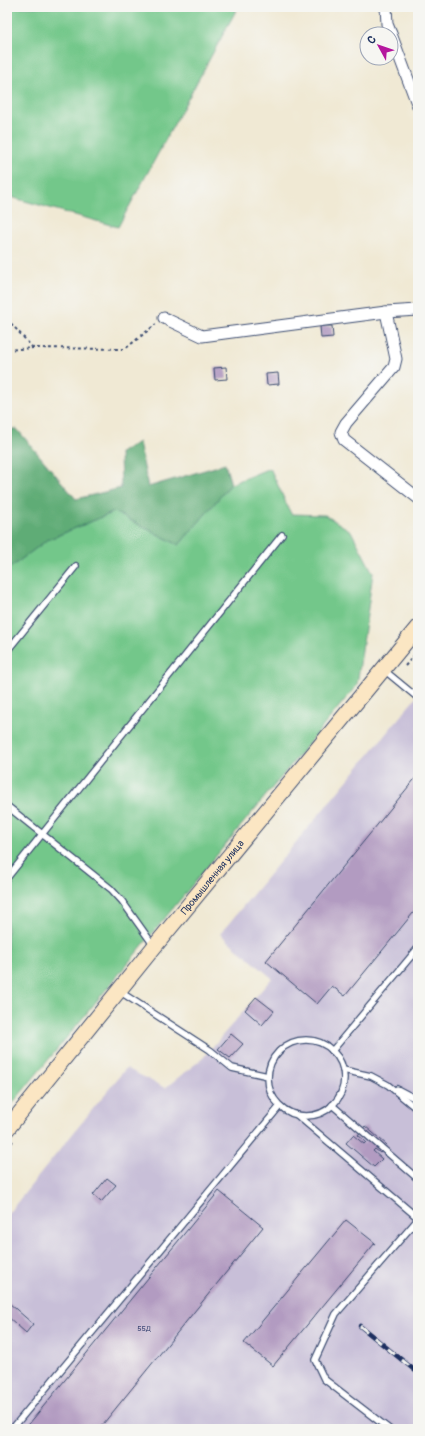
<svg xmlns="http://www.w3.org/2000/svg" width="425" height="1436" viewBox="0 0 425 1436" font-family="Pangolin,sans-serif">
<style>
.industrial{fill:#c8bfd8}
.green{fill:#73c78a;stroke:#477b74}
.forest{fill:#5eac76;stroke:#3c6e6a}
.building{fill:#b29bc1}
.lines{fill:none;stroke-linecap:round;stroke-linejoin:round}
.lane-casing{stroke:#3b4b70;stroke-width:8}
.street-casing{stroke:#3b4b70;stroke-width:13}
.secondary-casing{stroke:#3b4b70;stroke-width:17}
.path{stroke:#3b4b70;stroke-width:2;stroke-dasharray:3 3;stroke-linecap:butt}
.lane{stroke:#fff;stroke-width:5.5}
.street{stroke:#fff;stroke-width:11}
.secondary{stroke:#fbe6c3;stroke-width:15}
.rail-casing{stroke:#1b2f5e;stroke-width:4.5}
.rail{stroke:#f6f6f2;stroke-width:3;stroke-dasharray:9;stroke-linecap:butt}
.labels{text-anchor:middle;stroke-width:3;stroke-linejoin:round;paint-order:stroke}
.number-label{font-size:8px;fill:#414a77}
.street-label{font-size:10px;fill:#1b2f5e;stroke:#f6f6f2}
</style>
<rect width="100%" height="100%" fill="#f6f6f2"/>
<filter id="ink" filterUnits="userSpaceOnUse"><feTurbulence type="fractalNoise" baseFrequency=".025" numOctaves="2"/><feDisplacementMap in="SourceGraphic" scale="8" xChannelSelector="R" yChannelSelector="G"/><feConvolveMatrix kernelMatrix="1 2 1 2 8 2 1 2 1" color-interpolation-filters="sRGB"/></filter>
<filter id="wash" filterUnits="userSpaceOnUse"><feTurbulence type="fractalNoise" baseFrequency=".012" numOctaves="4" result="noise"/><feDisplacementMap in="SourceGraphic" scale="16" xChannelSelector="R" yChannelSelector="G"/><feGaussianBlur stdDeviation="0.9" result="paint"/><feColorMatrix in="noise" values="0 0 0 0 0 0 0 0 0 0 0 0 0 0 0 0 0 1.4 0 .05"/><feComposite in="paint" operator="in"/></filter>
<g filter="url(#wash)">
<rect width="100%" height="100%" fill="#f0e9d4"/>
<polygon class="industrial" points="418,695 418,1429 7,1429 7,1215 126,1068 165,1088 203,1058 272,978 220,934"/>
<g class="green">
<polygon points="7,7 238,7 118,227 7,196"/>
<polygon points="270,468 291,514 325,515 351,531 373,573 357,685 7,1110 7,570 47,540 114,512 179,545 231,484"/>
</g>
<polygon class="forest" points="7,429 17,429 76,499 121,488 120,453 139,442 148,487 225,464 231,484 179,545 114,512 47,540 7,570"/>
<g id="blocks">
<g class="building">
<polygon points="320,326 332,326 333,337 321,338"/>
<polygon points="226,367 227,379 215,380 214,368"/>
<polygon points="278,373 279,384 267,385 266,374"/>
<polygon points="418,775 418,907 345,996 332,986 317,1004 266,961"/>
<polygon points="256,997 274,1011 262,1025 245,1010"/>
<polygon points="231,1034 243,1044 230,1058 218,1049"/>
<polygon points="365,1126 387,1145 380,1153 375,1149 373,1151 382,1159 374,1167 346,1143 353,1135 364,1144 366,1142 358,1135"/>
<polygon points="107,1178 116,1185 101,1202 93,1195"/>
<polygon points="219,1191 263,1227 99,1429 25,1429"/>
<polygon points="346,1220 375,1243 273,1366 244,1343"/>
<polygon points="9,1303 33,1324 26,1333 7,1316 7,1305"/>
</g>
</g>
</g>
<g filter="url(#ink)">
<use href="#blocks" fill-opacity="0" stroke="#3b4b70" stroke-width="1"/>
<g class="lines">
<g class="lane-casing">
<g id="lane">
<polyline points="7,651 76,566"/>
<polyline points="384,670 418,698"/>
<polyline points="7,806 111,889 122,901 154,946"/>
<polyline points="7,878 282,535"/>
<polyline points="119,991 210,1050 232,1068 268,1076"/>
<circle cx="306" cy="1078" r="38"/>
<polyline points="332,1051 418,948"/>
<polyline points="343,1070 371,1076 388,1085 418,1110"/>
<polyline points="397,1089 418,1100"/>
<polyline points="332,1105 418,1179"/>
<polyline points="298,1116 418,1218"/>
<polyline points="12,1429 280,1106"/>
<polyline points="389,1429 324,1379 315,1360 336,1314 418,1219"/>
</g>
</g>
<g class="street-casing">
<g id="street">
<polyline points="386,7 387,24 391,34"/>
<polyline points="391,34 418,106"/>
<polyline points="386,312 396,359 394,367 346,423 341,432 344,440 418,498"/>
<polyline points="164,318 202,336 386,312 418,310"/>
</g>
</g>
<g class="secondary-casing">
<g id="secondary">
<path id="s1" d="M7 1129 154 947 418 627"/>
</g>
</g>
<g class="path">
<polyline points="7,319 33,348"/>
<polyline points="7,350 33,348 125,349 156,324"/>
<polyline points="405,666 418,651"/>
<polyline points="7,1148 13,1141"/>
</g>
<use href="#lane" class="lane"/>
<use href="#street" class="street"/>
<use href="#secondary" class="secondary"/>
<g class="rail-casing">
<polyline id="rail" points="360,1326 418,1373"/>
</g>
<use href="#rail" class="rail"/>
</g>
</g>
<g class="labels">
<g class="number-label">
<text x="144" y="1331">55Д</text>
</g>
<g class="street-label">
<text dy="4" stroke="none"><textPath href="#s1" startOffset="325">Промышленная улица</textPath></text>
</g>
</g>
<rect width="425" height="1436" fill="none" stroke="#f6f6f2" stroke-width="24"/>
<g transform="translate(379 46) rotate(310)"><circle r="19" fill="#f6f6f2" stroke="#9ea6b7"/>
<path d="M0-3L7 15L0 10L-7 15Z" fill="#b5179e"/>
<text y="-6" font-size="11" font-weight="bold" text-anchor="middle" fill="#1b2f5e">С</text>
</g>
</svg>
